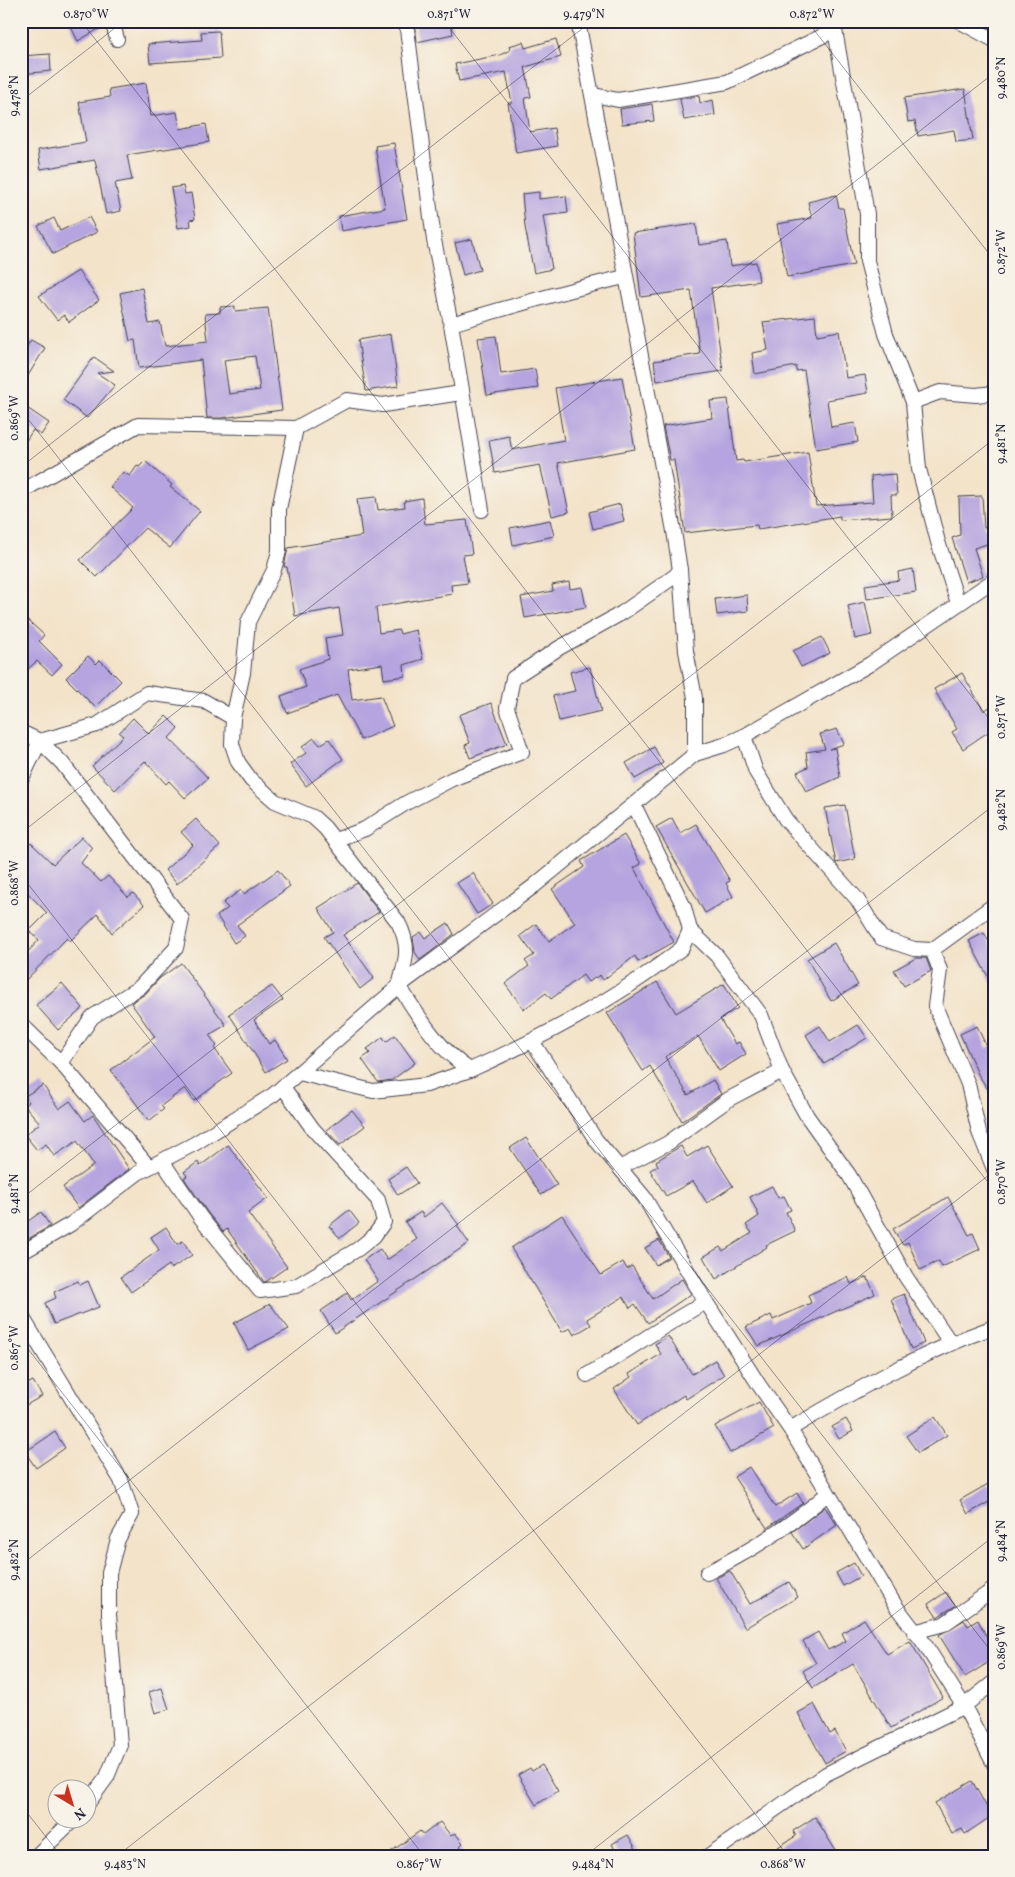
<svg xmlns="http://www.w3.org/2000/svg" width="1015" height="1877" viewBox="0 0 1015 1877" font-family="Vollkorn,serif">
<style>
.building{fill:#b5a4df;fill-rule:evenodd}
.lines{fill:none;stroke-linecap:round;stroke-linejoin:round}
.street-casing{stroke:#413f50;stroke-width:16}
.street{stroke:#fff;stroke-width:14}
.ticks{fill:none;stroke:#22223b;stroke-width:1;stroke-opacity:0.45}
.neatline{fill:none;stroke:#22223b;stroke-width:2}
.ticks-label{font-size:12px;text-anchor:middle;fill:#22223b}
</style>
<rect width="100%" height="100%" fill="#f7f3e8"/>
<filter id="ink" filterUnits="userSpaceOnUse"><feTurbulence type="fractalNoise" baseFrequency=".02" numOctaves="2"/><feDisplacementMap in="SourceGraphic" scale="10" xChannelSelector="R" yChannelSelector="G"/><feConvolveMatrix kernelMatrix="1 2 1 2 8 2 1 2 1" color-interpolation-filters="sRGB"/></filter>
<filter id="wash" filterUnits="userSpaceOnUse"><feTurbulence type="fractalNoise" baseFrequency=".0096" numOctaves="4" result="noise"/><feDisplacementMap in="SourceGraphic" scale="20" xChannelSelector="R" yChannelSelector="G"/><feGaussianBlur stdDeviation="1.12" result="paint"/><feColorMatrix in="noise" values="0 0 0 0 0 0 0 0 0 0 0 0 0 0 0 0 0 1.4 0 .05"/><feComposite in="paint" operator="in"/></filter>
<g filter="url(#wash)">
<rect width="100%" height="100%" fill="#f3e3c9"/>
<g id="blocks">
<g class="building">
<polygon points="68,21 103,21 104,26 78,41"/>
<polygon points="415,21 451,21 453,34 417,42"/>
<polygon points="219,31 221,58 150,63 148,44 202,40 201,32"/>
<polygon points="556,39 561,57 525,67 531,97 525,98 530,132 554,128 557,146 516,153 508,103 512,103 506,72 459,81 455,64 500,55 510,50 509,46 523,42 525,48"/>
<polygon points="50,54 51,71 21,74 21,56"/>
<polygon points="146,83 151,116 177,112 180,129 206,124 209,142 127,155 132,180 115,183 121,211 106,214 95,160 41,169 38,150 86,142 79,102 110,97 109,89"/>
<polygon points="965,89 973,140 956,142 954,130 918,136 915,121 908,122 904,98"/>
<polygon points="699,96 700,103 713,100 715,115 684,120 680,99"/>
<polygon points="652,104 654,121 622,124 620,109"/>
<polygon points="394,143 407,219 341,231 339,216 385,208 375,146"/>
<polygon points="183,186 185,194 191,193 195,219 190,220 191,226 178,228 171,188"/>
<polygon points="539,192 539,199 566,196 568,213 543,216 552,269 534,273 525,227 522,194"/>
<polygon points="836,195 839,208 843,208 854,265 787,277 777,224 812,218 808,202"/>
<polygon points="89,217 97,232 53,254 38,226 54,218 60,231"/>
<polygon points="696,224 699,245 727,241 730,266 756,262 759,281 711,288 723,371 657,381 654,361 700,354 691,290 641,297 633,233"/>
<polygon points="472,239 480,270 463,275 455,243"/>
<polygon points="78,271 99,300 69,322 64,315 57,320 39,296"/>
<path d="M142 288 149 324 160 322 165 346 208 341 205 314 220 313V307L235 306V311L268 308 282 410 222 418H207L201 360 139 368 135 340 130 341 120 293ZM255 356 260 390 229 394 224 360Z"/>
<polygon points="815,316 817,335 839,331 846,378 865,375 868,393 827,400 831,427 855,423 858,442 816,449 804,370 796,371 796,366 755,374 752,353 768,350 763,322"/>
<polygon points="391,334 398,386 366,391 358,340"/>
<polygon points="496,336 501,374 535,369 538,388 487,395 478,338"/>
<polygon points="31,340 45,348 21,387 21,355"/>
<polygon points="94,357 114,371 97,373 115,385 87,418 63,400"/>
<polygon points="622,377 635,449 558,463 569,512 552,516 540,465 495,473 489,440 509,436 512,450 564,440 555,388"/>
<polygon points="728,399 736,461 743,460 744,462 808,452 816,506 873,502 871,476 895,474 897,495 891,495 892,516 840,520 840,516 758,529 757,525 685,533 674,460 670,460 663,426 712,418 710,401"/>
<polygon points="21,404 49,423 41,435 33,430 21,448"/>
<polygon points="145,461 172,485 170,487 200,511 170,548 145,528 97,577 80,560 133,508 110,487 123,472 130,476 137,466 139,467"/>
<polygon points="982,496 984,528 991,525 994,542 974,548 983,576 966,582 952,538 960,535 959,497"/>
<polygon points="376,497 378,510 405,507 404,501 422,498 425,524 467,520 472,554 463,555 468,583 451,585 452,594 376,607 379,633 399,630 400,634 416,630 423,659 404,665 405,676 384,679 382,664 348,669 352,700 381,696 393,726 361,740 337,695 287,713 281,696 306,687 299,669 328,659 325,638 343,635 339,608 295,616 287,567 284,567 288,548 362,536 357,499"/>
<polygon points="620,504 624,521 593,529 589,512"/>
<polygon points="550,520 554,536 513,545 510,528"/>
<polygon points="913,569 916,592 867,599 865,585 899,580 898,572"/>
<polygon points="569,582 570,589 582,587 586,607 525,618 521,597 553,591 552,585"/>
<polygon points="747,595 748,611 717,615 715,599"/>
<polygon points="865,602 872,635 855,639 848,606"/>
<polygon points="21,614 44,635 39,641 62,664 52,675 37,661 21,675"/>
<polygon points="822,637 830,653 801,667 793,651"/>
<polygon points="88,656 96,664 100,660 121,681 95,707 66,678"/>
<polygon points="590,667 601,711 559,721 553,696 575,691 570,672"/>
<polygon points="962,673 984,711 994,704 994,728 963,749 952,732 957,729 934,689"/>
<polygon points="491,703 507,744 470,758 465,745 470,743 459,715"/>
<polygon points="166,716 178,728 169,738 208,778 185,798 169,781 166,784 145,761 115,790 92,766 123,736 119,733 133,718 149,734"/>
<polygon points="837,729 844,744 829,749 835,748 840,777 806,792 797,772 808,767 806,752 825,749 820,734"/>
<polygon points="314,738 320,745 329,739 343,759 306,786 290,764 306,753 302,747"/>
<polygon points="654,747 663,763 635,779 626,763"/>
<polygon points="845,805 855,859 836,863 825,808"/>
<polygon points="672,818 680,833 696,824 730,881 726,883 733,897 705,913 656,827"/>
<polygon points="196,819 220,846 177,884 165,870 193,845 181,832"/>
<polygon points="624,835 641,864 634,868 674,942 638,962 635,956 603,980 600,975 588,982 583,975 551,999 546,993 524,1009 505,984 529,966 525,961 534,955 520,936 536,924 549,941 575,923 552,889 584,867 581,861"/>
<polygon points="82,837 92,848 81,863 101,882 108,876 128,897 133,893 144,905 112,933 98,914 70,941 67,938 21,985 21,959 39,940 29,931 47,913 26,891 28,888 21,881 21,853 31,843 53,864"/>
<polygon points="278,870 290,886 237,925 245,936 234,943 217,916 228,908 223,903 241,890 244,894"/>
<polygon points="473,873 493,904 477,914 457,883"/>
<polygon points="357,883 379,912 343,935 374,978 360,989 324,937 333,932 318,908"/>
<polygon points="448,923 454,934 420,960 415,952 413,937 421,932 425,938"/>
<polygon points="984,933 994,950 994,988 969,941"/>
<polygon points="834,943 858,985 831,1001 807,959"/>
<polygon points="916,958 926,958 931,971 904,986 894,970"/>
<polygon points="181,963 226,1025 209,1035 217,1046 214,1048 232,1073 194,1101 185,1088 161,1106 164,1109 149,1121 111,1070 155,1037 131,1003 145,994 160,978"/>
<polygon points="657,982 676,1013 724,984 738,1008 720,1019 735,1044 739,1042 746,1054 719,1071 698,1036 665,1057 688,1095 713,1080 721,1094 682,1121 650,1066 643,1071 607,1013"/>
<polygon points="62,983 83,1008 58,1030 36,1005"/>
<polygon points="272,986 283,1000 254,1020 269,1044 275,1040 287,1059 266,1072 229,1014"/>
<polygon points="858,1025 867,1038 824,1064 806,1035 820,1026 830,1042"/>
<polygon points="977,1026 987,1048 994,1045 994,1099 978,1074 960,1034"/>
<polygon points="395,1035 415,1063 392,1080 378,1082 362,1059 370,1053 367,1049 383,1037 386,1042"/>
<polygon points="43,1085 59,1109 70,1101 85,1121 93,1115 129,1169 78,1208 63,1187 94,1165 77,1141 54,1156 46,1144 37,1150 25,1135 40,1123 25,1106 29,1102 25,1096"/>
<polygon points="352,1110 365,1126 340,1145 326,1130"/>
<polygon points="526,1138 557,1185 541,1195 510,1148"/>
<polygon points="228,1145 268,1198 248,1213 287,1267 267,1281 264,1282 227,1229 223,1232 208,1213 184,1178 187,1176 184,1172 198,1162 200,1166"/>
<polygon points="707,1145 733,1186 707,1203 693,1181 666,1196 650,1170 658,1166 656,1161 681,1146 687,1157"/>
<polygon points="406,1167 417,1183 398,1195 388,1179"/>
<polygon points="772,1186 778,1198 784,1196 791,1210 786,1212 795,1231 766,1245 767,1247 716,1279 703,1257 720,1247 723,1251 752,1233 746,1225 759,1216 750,1197"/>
<polygon points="948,1197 969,1235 973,1233 980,1249 942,1267 939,1261 920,1270 908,1242 903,1245 893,1229"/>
<polygon points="442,1203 459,1225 457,1226 469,1243 335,1333 321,1311 347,1293 351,1300 378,1281 364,1260 380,1249 387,1260 417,1239 405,1222 421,1212 424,1217"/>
<polygon points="349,1210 359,1223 340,1238 329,1226"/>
<polygon points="41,1212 50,1226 21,1243 21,1226"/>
<polygon points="562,1215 601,1275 623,1262 627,1269 632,1266 653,1299 682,1279 691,1294 648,1323 635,1304 630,1308 623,1297 587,1319 591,1325 574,1335 570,1328 562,1332 511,1248"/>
<polygon points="166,1227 177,1244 183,1241 192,1255 171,1269 169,1265 131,1292 121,1277 159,1250 151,1237"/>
<polygon points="659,1240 669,1257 656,1265 645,1248"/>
<polygon points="848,1277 851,1284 867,1277 875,1294 758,1346 746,1327 771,1315 773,1320 811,1303 808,1295"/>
<polygon points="78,1281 80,1285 88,1281 99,1307 54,1324 45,1303 56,1298 54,1292"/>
<polygon points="904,1294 924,1343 911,1349 891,1299"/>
<polygon points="270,1304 289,1329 248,1350 234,1323"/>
<polygon points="668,1336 692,1374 715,1360 724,1375 686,1399 684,1395 637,1425 614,1389 631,1377 629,1374 661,1354 655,1344"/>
<polygon points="33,1381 42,1396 21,1408 21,1387"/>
<polygon points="759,1402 774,1428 730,1453 715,1426"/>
<polygon points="935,1417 947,1435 918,1453 906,1436"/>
<polygon points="846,1419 853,1431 839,1439 832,1427"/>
<polygon points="55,1432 65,1448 36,1468 25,1452"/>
<polygon points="749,1467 775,1507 797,1493 803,1503 767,1528 734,1477"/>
<polygon points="988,1484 994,1494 994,1499 968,1514 960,1500"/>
<polygon points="825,1507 837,1525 803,1549 792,1532"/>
<polygon points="854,1563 861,1576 843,1586 836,1573"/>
<polygon points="730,1571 750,1604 789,1582 798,1597 745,1628 716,1578"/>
<polygon points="946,1592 955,1606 937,1617 928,1604"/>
<polygon points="864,1619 887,1654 910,1641 943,1697 891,1728 853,1664 813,1688 803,1671 816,1663 803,1641 818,1632 828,1650 846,1641 842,1633"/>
<polygon points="964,1620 968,1626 978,1620 994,1651 994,1659 965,1677 939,1635"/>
<polygon points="162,1688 169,1709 155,1713 149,1692"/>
<polygon points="814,1704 830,1734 835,1731 846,1751 825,1763 798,1713"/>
<polygon points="542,1765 558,1791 536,1805 518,1775 530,1768 532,1771"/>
<polygon points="972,1781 992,1816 965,1834 962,1829 952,1834 935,1803"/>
<polygon points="815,1817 839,1856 784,1856 778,1847 796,1836 793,1831"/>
<polygon points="440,1822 451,1836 455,1833 463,1843 460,1846 467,1856 385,1856 420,1831 423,1835"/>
<polygon points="628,1835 640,1856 618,1856 612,1844"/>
</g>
</g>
</g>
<g filter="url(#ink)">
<use href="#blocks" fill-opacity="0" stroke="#413f50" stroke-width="1"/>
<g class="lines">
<g class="street-casing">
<g id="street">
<polyline points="112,21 117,39"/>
<polyline points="406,21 434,240 451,324 482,510"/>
<polyline points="578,21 674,531 680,570 686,651 695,698 695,754"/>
<polyline points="959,21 994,40"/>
<polyline points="594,95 618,100 727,82 835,30 867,214 867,261 886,334 913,402 919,469 938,542 958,603"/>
<path d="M451 324C509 307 566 290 625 277"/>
<polyline points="913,402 940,392 976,395 994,393"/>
<path d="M296 428 279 509V551L274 570 248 622 243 673 233 718 232 744 238 762 251 780 275 801 313 817 325 828 398 922C411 947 406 960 399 986 419 1017 438 1049 470 1070 544 1037 618 998 682 948L690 930 684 907 634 805"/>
<polyline points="21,489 29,487 138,425 296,428 347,400 383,405 461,393"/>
<polyline points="21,732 40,741 97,725 147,693 204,701 233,718"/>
<polyline points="744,736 756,772 786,820 857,899 881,938 914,949 932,950 940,970 935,1006 968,1084 979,1132 994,1169"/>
<polyline points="21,780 40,741 62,763 182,919 176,948 140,987 92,1017 61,1063"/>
<polyline points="335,840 365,829 406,803 452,779 522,752 507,708 513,678 559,648 622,613 675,576 680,570"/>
<polyline points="690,930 717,956 761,1015 782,1071 807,1116 849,1175 906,1277 950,1342"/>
<polyline points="932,950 994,905"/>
<polyline points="21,1024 61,1063 149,1167"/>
<polyline points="532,1041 596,1140 644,1197 706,1302 759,1385 790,1429 895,1605 924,1643 964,1706 826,1774 708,1856"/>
<polyline points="299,1073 373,1091 427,1085 470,1070"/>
<polyline points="162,1161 201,1218 260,1291 296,1286 358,1249 374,1236 384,1222 378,1200 313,1129 283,1087"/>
<polyline points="621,1167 668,1143 729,1099 782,1071"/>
<polyline points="21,1253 71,1224 138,1173 194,1144 273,1095 399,986 534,886 695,754 724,745 744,736 870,664 994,580"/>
<polyline points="21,1315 121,1480 132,1514 118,1539 109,1573 109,1614 120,1745 107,1777 88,1803"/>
<path d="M587 1375C627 1351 665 1324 706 1302"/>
<path d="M790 1429C856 1390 922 1352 994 1327"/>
<path d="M707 1573C750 1551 791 1526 827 1494"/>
<polyline points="914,1632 944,1624 994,1589"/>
<polyline points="994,1682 964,1706 994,1764"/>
<polyline points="36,1856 73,1820"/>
</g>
</g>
<use href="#street" class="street"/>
</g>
</g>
<path class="ticks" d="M81 21 994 1190M444 21 994 725M807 21 994 260M21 101 124 21M21 410 994 1655M21 467 592 21M21 833 994 73M21 875 788 1856M21 1199 994 439M21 1340 424 1856M21 1565 994 805M21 1805 61 1856M117 1856 994 1171M585 1856 994 1536"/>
<rect width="1015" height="1877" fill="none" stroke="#f7f3e8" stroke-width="55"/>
<g transform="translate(72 1804) rotate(142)"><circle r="24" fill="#f7f3e8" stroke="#a29fa3"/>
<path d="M0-4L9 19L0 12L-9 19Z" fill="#c8321e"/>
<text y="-8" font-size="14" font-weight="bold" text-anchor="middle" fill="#22223b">N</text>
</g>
<rect x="28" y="28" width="960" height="1822" class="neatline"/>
<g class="ticks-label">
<text x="86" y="18">0.870°W</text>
<text x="449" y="18">0.871°W</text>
<text x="584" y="18">9.479°N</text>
<text x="812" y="18">0.872°W</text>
<text transform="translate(1001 78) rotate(-90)" y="4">9.480°N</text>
<text transform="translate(14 96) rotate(-90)" y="4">9.478°N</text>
<text transform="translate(1001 252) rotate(-90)" y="4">0.872°W</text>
<text transform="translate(14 418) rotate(-90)" y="4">0.869°W</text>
<text transform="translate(1001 444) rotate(-90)" y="4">9.481°N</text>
<text transform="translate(1001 717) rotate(-90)" y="4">0.871°W</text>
<text transform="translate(1001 810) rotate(-90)" y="4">9.482°N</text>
<text transform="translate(14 883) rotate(-90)" y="4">0.868°W</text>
<text transform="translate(1001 1182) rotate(-90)" y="4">0.870°W</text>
<text transform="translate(14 1194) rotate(-90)" y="4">9.481°N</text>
<text transform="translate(14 1348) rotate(-90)" y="4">0.867°W</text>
<text transform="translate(1001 1541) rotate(-90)" y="4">9.484°N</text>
<text transform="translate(14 1560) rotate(-90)" y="4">9.482°N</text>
<text transform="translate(1001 1647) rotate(-90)" y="4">0.869°W</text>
<text x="125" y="1868">9.483°N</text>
<text x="419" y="1868">0.867°W</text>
<text x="593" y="1868">9.484°N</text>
<text x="783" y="1868">0.868°W</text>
</g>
</svg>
